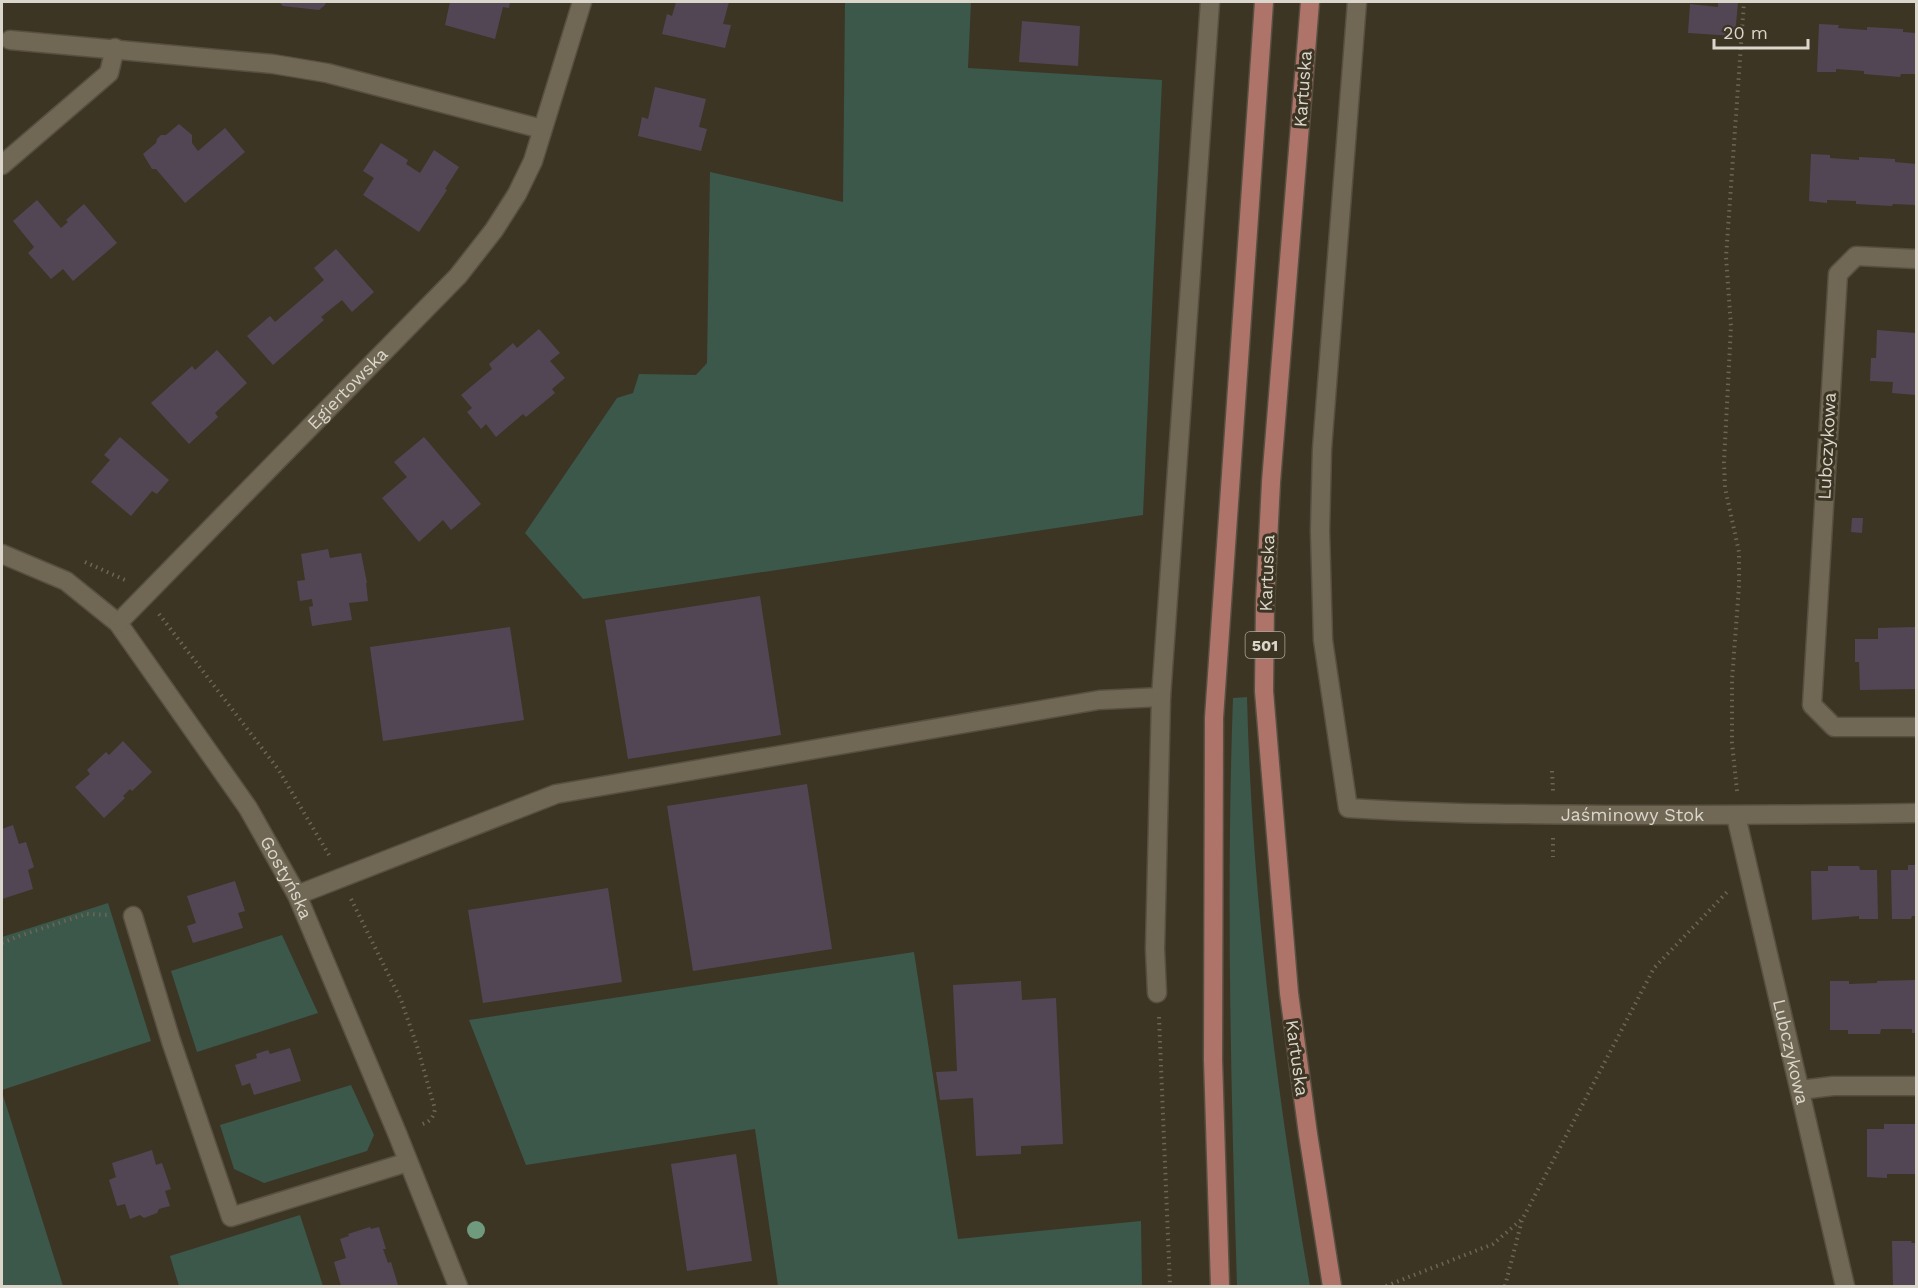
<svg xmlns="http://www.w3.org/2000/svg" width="1918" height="1288" viewBox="0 0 1918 1288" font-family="'Work Sans',sans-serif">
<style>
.green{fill:#3b584b}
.building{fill:#524655}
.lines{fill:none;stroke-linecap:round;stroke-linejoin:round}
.minor-casing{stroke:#575041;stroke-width:21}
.major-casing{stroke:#575041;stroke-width:21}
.path{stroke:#6c6656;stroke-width:4;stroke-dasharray:1.5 4.5;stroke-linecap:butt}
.minor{stroke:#706755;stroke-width:18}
.major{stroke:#ae746a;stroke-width:18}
.tree{fill:#6f9a7e}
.labels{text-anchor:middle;stroke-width:6;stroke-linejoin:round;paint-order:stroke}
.shield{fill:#3c3524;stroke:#aba699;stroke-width:1.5}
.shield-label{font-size:16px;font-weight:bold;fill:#dbd6cb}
.street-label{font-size:18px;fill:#dbd6cb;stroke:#3c3524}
</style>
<rect width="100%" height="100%" fill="#3c3524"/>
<g class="green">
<polygon points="845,2 971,2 968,68 1162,80 1143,515 583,599 525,533 617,398 633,393 639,374 696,375 707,363 710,172 843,202"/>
<path d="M1247 697C1252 894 1276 1093 1310 1286H1237C1231 1091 1226 894 1233 698Z"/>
<polygon points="108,903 151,1041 2,1090 2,937"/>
<polygon points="282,935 318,1013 197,1052 171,971"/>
<polygon points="914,952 958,1239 1141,1221 1142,1286 778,1286 755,1129 526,1165 469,1020"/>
<polygon points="351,1085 374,1135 367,1151 264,1183 234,1169 220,1125"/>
<polygon points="2,1092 63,1286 2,1286"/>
<polygon points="300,1215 323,1286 179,1286 170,1256"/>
</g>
<g class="building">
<polygon points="279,2 326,2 325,5 319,10 283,6"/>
<polygon points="450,2 510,2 509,8 503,7 495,39 445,25"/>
<polygon points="676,2 729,2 723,24 731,25 725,48 662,34 667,14 672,16"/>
<polygon points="1718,2 1738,2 1735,36 1688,33 1690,4 1718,7"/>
<polygon points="1022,21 1080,26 1078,66 1019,62"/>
<polygon points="1819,24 1839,25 1838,28 1867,30 1867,27 1903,29 1903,32 1916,33 1916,74 1901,74 1900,77 1864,74 1864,71 1836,69 1836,72 1817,72"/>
<polygon points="655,87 706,99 699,127 707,129 701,151 638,136 642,117 648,119"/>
<polygon points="179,124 192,135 192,143 198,151 225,128 245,152 185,203 156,169 152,169 143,154 156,143 157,139 161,135 166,135"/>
<polygon points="381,143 408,160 406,164 420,173 434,150 459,167 445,189 447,190 419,232 363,195 374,178 363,171"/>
<polygon points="1811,154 1830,155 1830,158 1859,160 1859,157 1895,159 1895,162 1916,164 1916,205 1893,204 1892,206 1856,204 1856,201 1827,200 1827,203 1809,201"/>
<polygon points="37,200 61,228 68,222 66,220 84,204 117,243 73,281 63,269 51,279 28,253 34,247 13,221"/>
<polygon points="336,249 374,292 352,312 342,300 321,317 324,320 273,365 247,336 270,316 275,322 324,280 314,268"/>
<polygon points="539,329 560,353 550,361 565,378 552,389 555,393 526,417 523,414 496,437 486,424 481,429 467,412 472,408 461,395 492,369 489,364 513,343 517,348"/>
<polygon points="1877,330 1916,333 1916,395 1892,393 1893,382 1870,381 1871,358 1876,358"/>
<polygon points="217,350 247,383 215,413 218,417 189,444 151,403 192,366 195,370"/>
<polygon points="120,437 169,480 157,494 152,491 131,516 91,482 110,460 104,455"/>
<polygon points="424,437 481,504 451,530 443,520 419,542 382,498 407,477 394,462"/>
<polygon points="1852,518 1863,518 1862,533 1851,532"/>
<polygon points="328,549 330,558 361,553 367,583 366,583 368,601 349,603 352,620 312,626 309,607 313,606 312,599 300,601 297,581 305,580 301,554"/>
<polygon points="760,596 781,735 628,759 605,620"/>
<polygon points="510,627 524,720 383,741 370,647"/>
<polygon points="1916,627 1916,689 1860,690 1859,662 1855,662 1855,639 1878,639 1878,628"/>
<polygon points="123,741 152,772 132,791 130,789 123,796 125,798 104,818 75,787 90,774 87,770 106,752 109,755"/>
<polygon points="807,784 832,949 693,971 667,806"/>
<polygon points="13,825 19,844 26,842 34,867 28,870 33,889 2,899 2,829"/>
<polygon points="1908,865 1916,865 1916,916 1912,916 1911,919 1892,919 1891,870 1908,870"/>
<polygon points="1828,866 1859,866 1860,870 1877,870 1878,919 1859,919 1859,916 1812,920 1811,871 1828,871"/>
<polygon points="235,881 245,911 238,913 243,928 193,943 187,926 196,923 187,896"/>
<polygon points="608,888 622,982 483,1003 468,910"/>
<polygon points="1915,980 1916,1033 1912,1033 1912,1029 1881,1029 1880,1034 1848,1034 1848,1030 1830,1030 1830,981 1849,981 1849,984 1877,983 1877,981"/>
<polygon points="1021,981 1022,1000 1056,998 1063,1144 1021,1146 1021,1154 976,1156 973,1098 940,1100 936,1072 957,1071 953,985"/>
<polygon points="290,1048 301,1081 254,1095 250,1083 242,1086 235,1065 257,1058 256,1054 268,1050 270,1054"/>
<polygon points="1884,1124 1916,1124 1916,1174 1887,1174 1887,1178 1867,1177 1867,1129 1884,1129"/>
<polygon points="152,1150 156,1165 162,1163 171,1189 165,1191 170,1206 159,1209 157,1213 144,1218 140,1215 130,1219 125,1204 117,1206 109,1180 116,1177 112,1163"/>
<polygon points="736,1154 752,1261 687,1271 671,1164"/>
<polygon points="370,1227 371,1229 379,1227 386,1249 383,1249 388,1263 391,1262 398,1285 341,1286 334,1262 346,1258 340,1239 349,1236 348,1234"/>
<polygon points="1892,1241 1912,1241 1911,1243 1916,1243 1916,1286 1893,1286"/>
</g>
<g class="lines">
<g class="minor-casing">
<g id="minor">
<path id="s1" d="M1357 2 1322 449 1320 531 1323 640 1348 808C1434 814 1520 814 1607 815 1710 815 1813 815 1916 813"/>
<polyline points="10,40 273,64 327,73 542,129"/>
<polyline points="2,165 109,73 115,48"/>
<polyline points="1916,259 1856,256 1838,274 1812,705 1834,727 1916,727"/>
<path id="s2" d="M2 554 66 581 118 623 248 808 297 895 397 1133 458 1286"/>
<path id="s3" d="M118 623 458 276 494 230 517 194 533 161 582 2"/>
<path id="s4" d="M1736 816 1845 1286"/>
<polyline points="297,895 556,794 1099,700 1161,697"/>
<polyline points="133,916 171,1041 231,1217 408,1162"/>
<polyline points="1157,993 1155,949 1161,697 1210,2"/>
<polyline points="1800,1090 1833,1086 1916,1086"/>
</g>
</g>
<g class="major-casing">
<g id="major">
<polyline points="1310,2 1271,482 1265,602 1264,691 1289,993 1308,1134 1332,1286"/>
<polyline points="1220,1286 1213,1059 1214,718 1264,2"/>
</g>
</g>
<g class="path">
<polyline points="85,562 125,580"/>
<polyline points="159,614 278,769 329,855"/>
<polyline points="1552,771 1553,791"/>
<polyline points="1737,791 1732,743 1732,680 1739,586 1739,552 1725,488 1724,462 1731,326 1726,257 1744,2"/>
<polyline points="1553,838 1553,857"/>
<path d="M351 899 401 1000 417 1046 435 1109C433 1119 429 1122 420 1125"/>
<polyline points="2,943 19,936 86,914 110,915"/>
<polyline points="1159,1017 1170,1286"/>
<polyline points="1386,1286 1493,1244 1521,1220"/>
<polyline points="1505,1286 1522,1220 1654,968 1728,891"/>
</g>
<use href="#minor" class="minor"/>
<use href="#major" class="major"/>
</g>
<circle class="tree" cx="476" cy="1230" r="9"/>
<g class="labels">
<rect class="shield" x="1245.5" y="632" width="39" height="26" rx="4.5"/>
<g class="shield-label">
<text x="1265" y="651">501</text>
</g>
<g class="street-label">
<text transform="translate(1303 89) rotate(-86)" y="6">Kartuska</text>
<text dy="6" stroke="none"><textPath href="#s3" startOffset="328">Egiertowska</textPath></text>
<text transform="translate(1827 446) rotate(-87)" y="6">Lubczykowa</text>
<text transform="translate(1267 573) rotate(-88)" y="6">Kartuska</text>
<text dy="6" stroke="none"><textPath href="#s1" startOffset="1094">Jaśminowy Stok</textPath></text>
<text dy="6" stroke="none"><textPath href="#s2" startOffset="442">Gostyńska</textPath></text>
<text dy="6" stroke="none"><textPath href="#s4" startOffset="242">Lubczykowa</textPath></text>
<text transform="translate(1297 1058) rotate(82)" y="6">Kartuska</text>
</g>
</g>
<rect width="1918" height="1288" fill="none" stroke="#dbd6cb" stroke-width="6"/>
<path d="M1714 39v9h94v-9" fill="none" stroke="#dbd6cb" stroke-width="3"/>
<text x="1723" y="39" font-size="18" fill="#dbd6cb" stroke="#3c3524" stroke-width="4.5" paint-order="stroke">20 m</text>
</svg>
